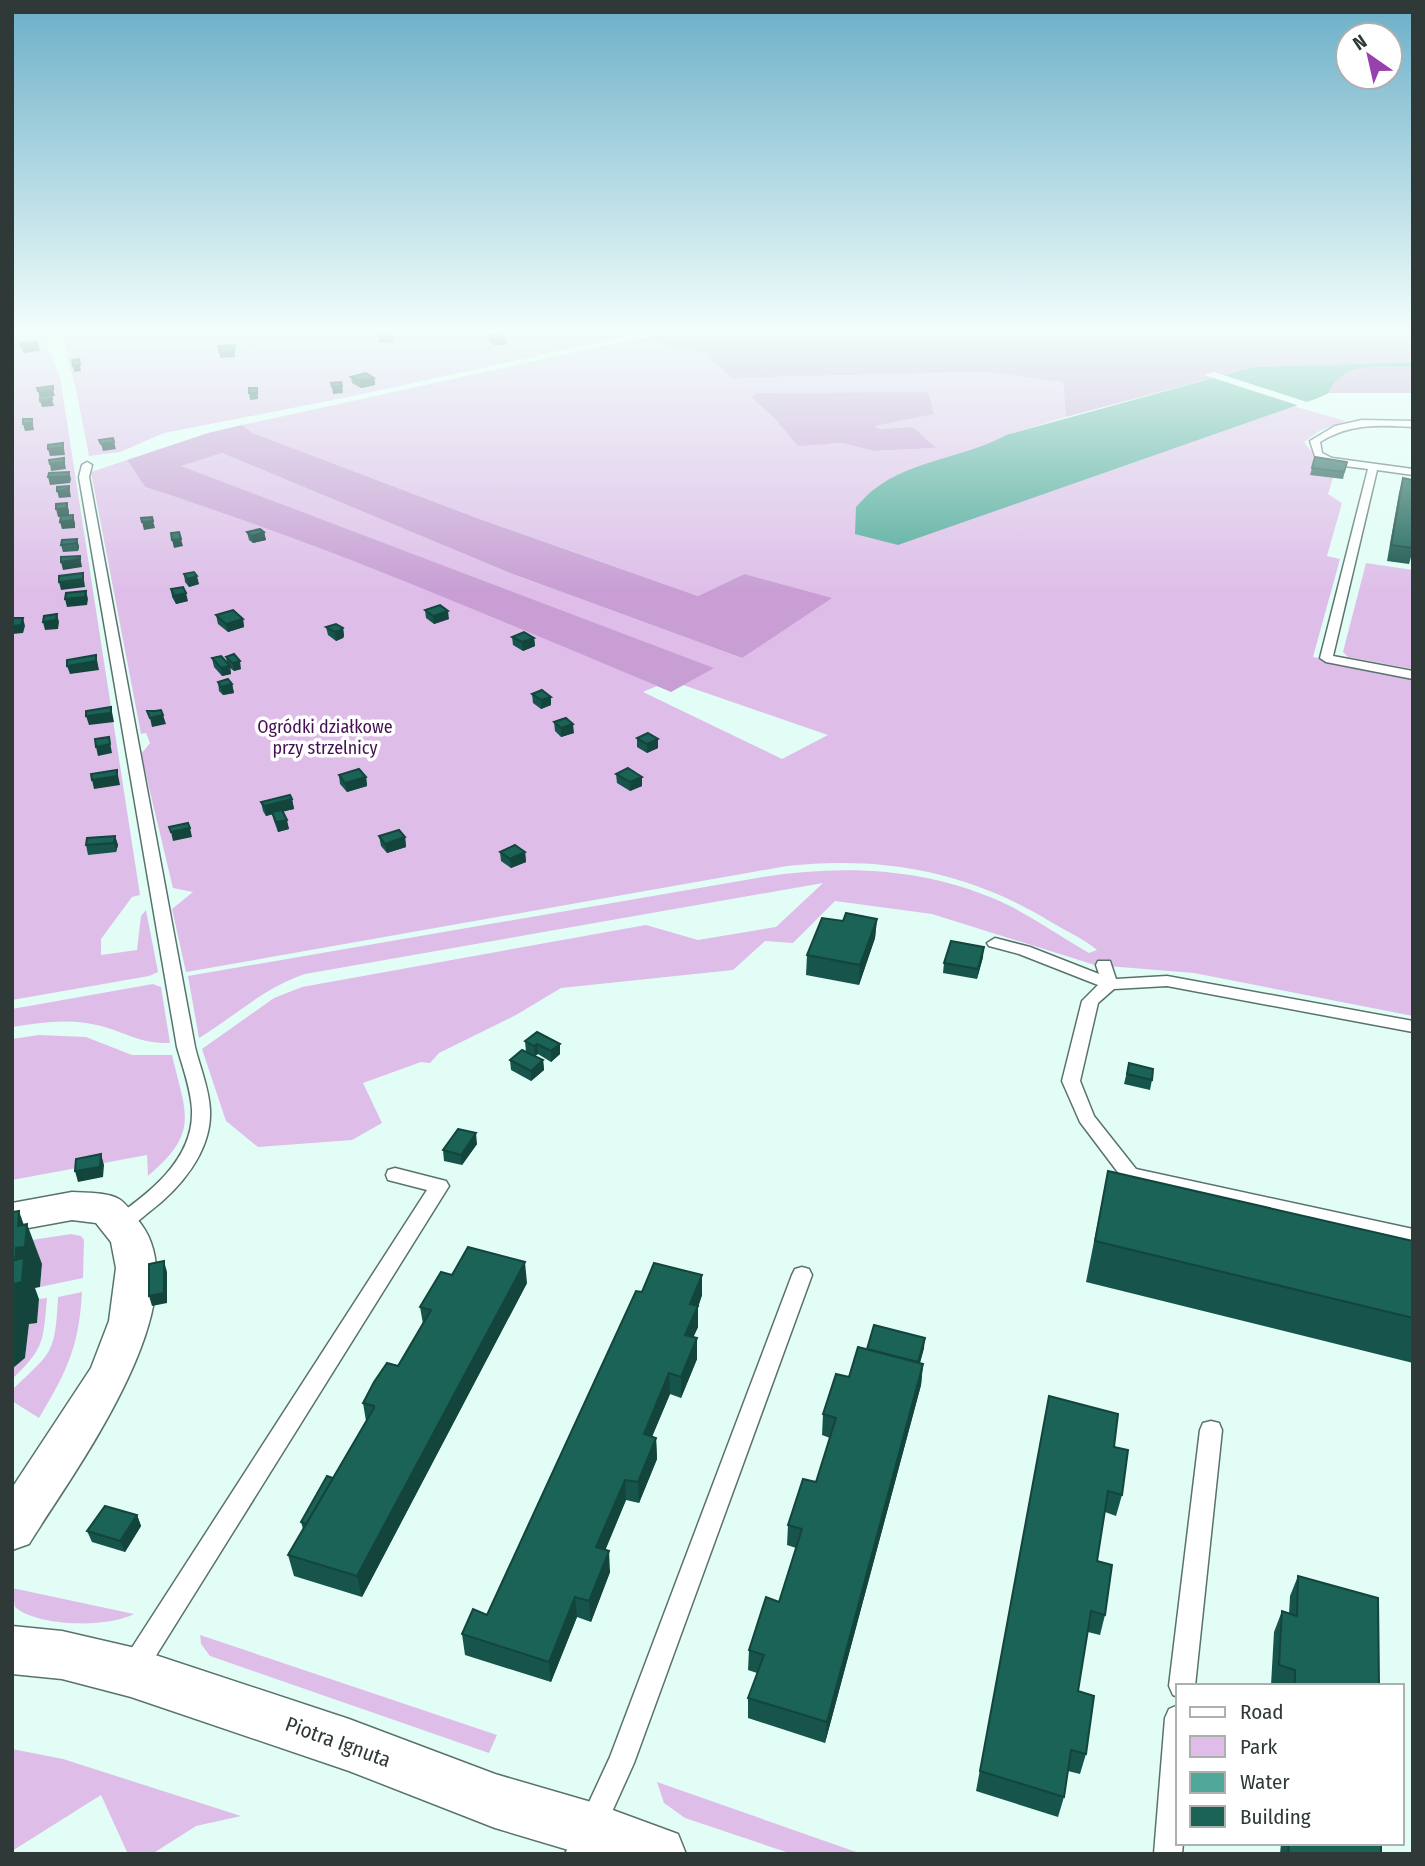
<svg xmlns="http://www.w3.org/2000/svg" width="1425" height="1866" viewBox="0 0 1425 1866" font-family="'Fira Sans Condensed',sans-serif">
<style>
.green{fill:#debee8;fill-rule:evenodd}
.forest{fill:#c89ed4}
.water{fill:#50a898}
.pier{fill:#e1fdf6}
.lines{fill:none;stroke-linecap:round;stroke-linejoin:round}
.service-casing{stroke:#5a726d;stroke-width:3}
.minor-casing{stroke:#5a726d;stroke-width:3}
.service{fill:#fff;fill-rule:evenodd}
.minor{fill:#fff;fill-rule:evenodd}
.wall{fill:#17544b}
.shaded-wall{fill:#13453d}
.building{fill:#1b6257;stroke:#13453d;stroke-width:2}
.labels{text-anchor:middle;stroke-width:7;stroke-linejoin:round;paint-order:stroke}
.park-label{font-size:18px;fill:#441052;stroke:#fff}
.near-street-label{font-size:21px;fill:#2f3a38;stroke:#fff}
</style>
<rect width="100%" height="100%" fill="#e1fdf6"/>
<g class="green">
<polygon points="46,330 47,345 60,377 140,895 132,897 101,939 101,955 137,950 141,916 146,910 158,972 149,976 12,1000 12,332"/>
<polygon points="63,330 656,330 353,396 164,433 120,452 89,456 76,389 67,359"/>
<path d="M626 341 661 343 704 353 733 378 984 372 1063 382 1066 417 1006 435 984 447 940 461 921 536 1293 406 1346 421 1321 430 1304 442 1333 478 1328 494 1342 503 1327 556 1340 559 1313 657 1413 678V1016L1194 973 1095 965 932 914 835 901 793 943 765 941 733 970 561 988 516 1015 439 1053 430 1063 421 1062 363 1083 382 1123 352 1140 258 1147 226 1121 202 1049 274 998 302 987 646 925 698 940 776 927 823 883 305 974C265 987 235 1016 199 1038L188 976 763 877C848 864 931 868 1010 906 1037 920 1063 938 1089 953L1097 950C1084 939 1066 931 1051 922 967 871 884 856 787 866L186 972 172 909 193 892 173 888 141 754 150 743 146 733 141 734 91 472 127 460 145 487 233 515 479 609 657 686 643 692 782 759 828 735 683 685 713 668 180 466 222 453 510 573 742 658 744 574 698 596 477 518 253 433 242 425ZM751 397 879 429 913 427 935 448 874 451 841 443 798 445 776 420Z"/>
<polygon points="1366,563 1413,570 1413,669 1348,657 1343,652"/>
<path d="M153 984 161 987 170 1043C141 1044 127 1033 101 1026 71 1018 42 1022 12 1027V1009Z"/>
<path d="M39 1035 86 1037 132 1055H172C186 1115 200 1132 148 1176L147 1155 12 1180V1039Z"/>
<polygon points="71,1234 81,1236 84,1240 83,1278 40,1287 42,1265 12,1243"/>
<path d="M82 1292C79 1347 67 1371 39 1418L12 1401V1390C53 1351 55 1354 58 1297Z"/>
<path d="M47 1298C43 1341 45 1348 12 1379V1369L25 1358 29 1324 37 1322 39 1299Z"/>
<path d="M12 1588 134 1614C107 1628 38 1627 15 1607Z"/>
<polygon points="200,1635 497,1735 489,1753 210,1656 201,1644"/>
<polygon points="12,1749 63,1759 241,1816 196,1826 152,1854 128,1854 101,1795 12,1851"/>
<polygon points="657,1782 862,1854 792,1854 685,1818 664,1803"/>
</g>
<g class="forest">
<polygon points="661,330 1413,330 1413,362 1253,367 1066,417 1063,382 984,372 732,378 704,353 661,343 626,341 665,333"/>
<path d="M1413 367V393H1329C1342 360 1383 368 1413 367Z"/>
<polygon points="928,392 934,414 874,426 879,429 913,427 936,448 874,451 841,443 798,446 776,420 751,397 756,393"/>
<path d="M242 425 253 433 477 518 698 596 744 574 832 598 742 658 510 573 222 453 181 466 714 668 671 692C497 619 324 544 145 487L127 460 208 433Z"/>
</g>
<path class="water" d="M1413 362V367C1383 368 1342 360 1329 393L1318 398 898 545 855 534 856 507C862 501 868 493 876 488 913 460 966 457 1006 435L1253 367Z"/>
<polygon class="pier" points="1214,372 1313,404 1303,407 1204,375"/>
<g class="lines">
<g class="service-casing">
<g id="service">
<path d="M1362 420 1413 421V427C1379 425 1350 423 1320 442L1322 453 1332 458 1413 469V475L1377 470 1333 656 1413 671V679L1326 662 1320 658 1368 469 1329 464 1315 456 1310 441 1335 426Z"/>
<path d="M87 462 92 465 89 477 195 1047C200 1068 209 1088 210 1110 212 1151 180 1189 149 1212 138 1221 126 1234 112 1229L109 1224 112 1219C148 1194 194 1160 192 1110 191 1089 183 1068 177 1047L79 477 82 465Z"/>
<polygon points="995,938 1030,947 1099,974 1096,965 1098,961 1110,961 1116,979 1167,976 1413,1021 1413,1032 1167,986 1114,989 1098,1003 1080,1081 1094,1116 1136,1169 1413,1229 1413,1243 1123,1179 1080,1122 1062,1081 1082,1001 1098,985 1019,954 989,946 987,943"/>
<polygon points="395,1168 446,1181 449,1186 142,1678 133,1681 124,1678 120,1669 124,1660 427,1190 388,1180 386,1175 388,1170"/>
<polygon points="802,1267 809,1269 812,1275 634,1763 593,1854 565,1854 610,1757 792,1275 795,1269"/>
<polygon points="1211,1421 1219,1423 1222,1430 1195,1686 1178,1686 1178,1697 1173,1695 1169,1686 1200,1430 1203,1423"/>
<polygon points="1178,1705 1178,1843 1183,1843 1182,1854 1154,1854 1165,1718 1169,1709"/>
</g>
</g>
<g class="minor-casing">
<g id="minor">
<path d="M72 1192C87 1193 106 1192 119 1199 126 1203 132 1213 137 1219 206 1297 72 1474 29 1544L12 1550V1488L91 1368 109 1321 116 1268 111 1242 96 1223 72 1220 12 1231V1203Z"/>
<polygon points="12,1626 62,1631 131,1647 349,1719 495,1774 591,1802 678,1834 686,1854 582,1854 495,1828 349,1771 131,1697 62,1679 12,1674"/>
</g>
</g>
<use href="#service" class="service"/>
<use href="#minor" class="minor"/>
</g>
<g class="wall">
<polygon points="488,335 506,344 494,345 489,341"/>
<polygon points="351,377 374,378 375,385 361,388 352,383"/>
<polygon points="257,388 258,399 250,400 249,393"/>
<polygon points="1347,462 1343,479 1310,475 1312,468"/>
<polygon points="1403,478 1413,480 1413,550 1409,564 1387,561 1399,493"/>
<polygon points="247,532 264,532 266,540 253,543 249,540"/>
<polygon points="77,539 79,547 78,551 63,552 61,545"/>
<polygon points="184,574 199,584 189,587 185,582"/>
<polygon points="171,589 188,601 176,604 172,597"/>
<polygon points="425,610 449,619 434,624 426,618"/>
<polygon points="216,615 243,619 244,627 228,632 218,624"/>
<polygon points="326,627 343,628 344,636 343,638 336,641 328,635"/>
<polygon points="512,637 534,638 535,646 523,651 513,645"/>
<polygon points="226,657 241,669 234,671 230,668 231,674 222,676 214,667 212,658 227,663"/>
<polygon points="218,682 232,684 234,693 223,695 219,691"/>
<polygon points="532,694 551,705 541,709 533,703"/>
<polygon points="554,722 574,733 561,737 555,731"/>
<polygon points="637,738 658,739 658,748 647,753 637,747"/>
<polygon points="616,774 642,786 630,791 617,783"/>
<polygon points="339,775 366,777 367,786 347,792 340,784"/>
<polygon points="292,799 294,809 283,811 289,829 278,832 274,821 272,814 266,816 263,811 261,802"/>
<polygon points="115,836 118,845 116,852 88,855 86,845"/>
<polygon points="379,836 405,837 406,847 387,853 381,846"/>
<polygon points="500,852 525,852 526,862 511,868 501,861"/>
<polygon points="877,919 875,938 859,985 806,975 807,955 843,921"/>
<polygon points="983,957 977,979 943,973 944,963"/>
<polygon points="525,1041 560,1044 560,1054 551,1062 538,1054 535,1056 543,1060 544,1070 531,1081 511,1070 510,1060 526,1052"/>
<polygon points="1129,1063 1152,1080 1150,1090 1124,1084"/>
<polygon points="477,1144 462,1165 444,1161 443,1150"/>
<polygon points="1108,1171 1413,1241 1413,1363 1086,1282"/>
<polygon points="452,1275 527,1283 362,1597 294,1576 288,1555 303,1529 301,1522 333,1478 366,1421 363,1403 398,1366 423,1324 420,1307"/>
<polygon points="702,1275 702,1295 698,1307 698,1327 693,1337 697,1359 681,1398 670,1394 652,1437 656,1438 657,1459 639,1503 626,1500 605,1550 610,1572 591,1622 577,1617 551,1682 465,1655 462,1634 487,1615 642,1292"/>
<polygon points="924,1348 920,1363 923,1364 921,1385 825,1743 748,1718 748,1698 757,1673 748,1670 749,1650 779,1602 796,1548 787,1545 788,1525 816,1482 830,1438 822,1435 823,1414 867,1349"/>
<polygon points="1049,1396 1114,1447 1122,1495 1116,1516 1105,1512 1097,1561 1105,1615 1100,1635 1088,1632 1078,1691 1086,1754 1080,1774 1068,1771 1064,1797 1058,1817 976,1791"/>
<polygon points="137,1515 141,1526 125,1552 92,1542 87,1531"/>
<polygon points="1298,1576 1379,1686 1271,1685 1274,1632 1282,1611 1289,1614 1290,1596"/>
<polygon points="1281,1843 1381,1843 1381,1854 1280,1854"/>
</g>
<g class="shaded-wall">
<polygon points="145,330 165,330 145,333"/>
<polygon points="508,330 520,330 520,332 508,333"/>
<polygon points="393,336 394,342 379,343 379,337"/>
<polygon points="505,337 506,344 494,345 493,339"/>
<polygon points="38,344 40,351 23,353 21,346"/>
<polygon points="235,345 235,357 220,358 219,352"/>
<polygon points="79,359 81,371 74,372 73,366"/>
<polygon points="374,378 375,385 361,388 360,381"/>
<polygon points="342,386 343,393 333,394 332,387"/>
<polygon points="53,390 55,396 40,398 38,391"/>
<polygon points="52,399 54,406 42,407 40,401"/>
<polygon points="32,419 34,430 25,431 23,424"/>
<polygon points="114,442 116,449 103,451 101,444"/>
<polygon points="63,443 65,455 50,456 48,449"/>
<polygon points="64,458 66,469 51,471 50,464"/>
<polygon points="69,472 71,479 70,483 50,485 48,477"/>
<polygon points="69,486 71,497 59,498 57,491"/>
<polygon points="67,503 69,511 69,516 58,517 56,509"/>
<polygon points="73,515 75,523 75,528 62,529 60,522"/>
<polygon points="153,521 155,528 144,530 142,522"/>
<polygon points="264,532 266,540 253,543 251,536"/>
<polygon points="77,539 79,547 78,551 76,543"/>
<polygon points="181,539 183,546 174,548 172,540"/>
<polygon points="80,556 82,567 63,570 61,562"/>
<polygon points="83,573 85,587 61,590 59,582"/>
<polygon points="197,576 199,584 189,587 187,579"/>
<polygon points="86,591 88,599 87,605 67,607 65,599"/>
<polygon points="186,593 188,601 176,604 174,596"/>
<polygon points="448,611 449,619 434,624 433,616"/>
<polygon points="57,614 59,622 58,629 45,630 43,622"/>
<polygon points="23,618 25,626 23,633 12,634 12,626"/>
<polygon points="243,619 244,627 228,632 226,624"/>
<polygon points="343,628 344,636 343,638 336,641 335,632"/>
<polygon points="534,638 535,646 523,651 522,642"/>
<polygon points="96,655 99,670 70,674 67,666"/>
<polygon points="240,661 241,669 234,671 232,663"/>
<polygon points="230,666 231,674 222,676 221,668"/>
<polygon points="232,684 234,693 223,695 221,687"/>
<polygon points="551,697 551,705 541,709 541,700"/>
<polygon points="111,707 114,722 89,725 86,716"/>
<polygon points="163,715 166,724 152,727 150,718"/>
<polygon points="573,724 574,733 561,737 561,728"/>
<polygon points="109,737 112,753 98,756 96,747"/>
<polygon points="658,739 658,748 647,753 647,744"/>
<polygon points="117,770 120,785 94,789 92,780"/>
<polygon points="366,777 367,786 347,792 345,783"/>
<polygon points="642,777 642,786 630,791 630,782"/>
<polygon points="292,799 294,809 266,816 264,806"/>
<polygon points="287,820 289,829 278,832 276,822"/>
<polygon points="190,828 192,837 173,841 171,832"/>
<polygon points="115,836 118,845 116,852 114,843"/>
<polygon points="405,837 406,847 387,853 385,844"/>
<polygon points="525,852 526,862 511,868 510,859"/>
<polygon points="877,919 875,938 859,985 860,965"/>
<polygon points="984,947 983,957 977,979 978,969"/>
<polygon points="537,1044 538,1054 535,1056 534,1046"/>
<polygon points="560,1044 560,1054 551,1062 551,1051"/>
<polygon points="543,1060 544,1070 531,1081 531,1071"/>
<polygon points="476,1133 477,1144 462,1165 461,1155"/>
<polygon points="101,1154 104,1165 103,1177 78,1182 75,1171"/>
<polygon points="19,1211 26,1231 27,1224 42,1264 40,1287 35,1288 39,1299 37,1323 29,1324 25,1358 12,1369 12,1291"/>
<polygon points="164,1261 167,1272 167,1303 152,1306 149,1296"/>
<polygon points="525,1262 527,1283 362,1597 357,1576"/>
<polygon points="702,1275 702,1295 698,1307 698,1327 685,1356 685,1335 690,1304"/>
<polygon points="697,1338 697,1359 681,1398 681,1377"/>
<polygon points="925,1338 924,1348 914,1383 915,1372"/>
<polygon points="923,1364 921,1385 825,1743 827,1722"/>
<polygon points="669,1373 670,1394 644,1455 644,1434"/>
<polygon points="656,1438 657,1459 639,1503 638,1482"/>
<polygon points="625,1480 626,1500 598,1568 596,1547"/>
<polygon points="137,1515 141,1526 125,1552 120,1541"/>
<polygon points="609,1551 610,1572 591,1622 589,1601"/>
<polygon points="575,1597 577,1617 551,1682 549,1662"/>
</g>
<g class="building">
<polygon points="392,332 393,336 379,337 378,333"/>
<polygon points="500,333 505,337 493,339 488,335"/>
<polygon points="37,341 38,344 21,346 19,343"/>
<polygon points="235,345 234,351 219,352 219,346"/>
<polygon points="79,359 80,365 73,366 72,360"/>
<polygon points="366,373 374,378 360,381 351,377"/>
<polygon points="341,382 342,386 332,387 331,383"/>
<polygon points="53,386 53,390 38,391 37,388"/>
<rect x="249" y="388" width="8" height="5"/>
<polygon points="51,395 52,399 40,401 40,397"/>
<polygon points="23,419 32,419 32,423 23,424"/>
<polygon points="113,438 114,442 101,444 99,440"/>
<polygon points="63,443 63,447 48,449 48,445"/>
<polygon points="1315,457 1347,462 1344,472 1312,468"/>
<polygon points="64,458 64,462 50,464 49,460"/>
<polygon points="69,472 68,476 48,477 49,473"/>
<polygon points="1403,478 1413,480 1413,548 1391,545"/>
<polygon points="69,486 69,489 57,491 57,487"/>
<polygon points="67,503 67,508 56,509 56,504"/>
<polygon points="73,515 73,520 60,522 61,516"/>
<polygon points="152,517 153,521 142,522 141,518"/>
<polygon points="260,529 264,532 251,536 247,532"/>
<polygon points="179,532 181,539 172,540 171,533"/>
<polygon points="77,539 76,543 61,545 62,540"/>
<polygon points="80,556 80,559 61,562 61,557"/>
<polygon points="194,572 197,576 187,579 184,574"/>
<polygon points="83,573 83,579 59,582 59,576"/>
<polygon points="183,587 186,593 174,596 171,589"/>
<polygon points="86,591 85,597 65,599 66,593"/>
<polygon points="440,605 448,611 433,616 425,610"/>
<polygon points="233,610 243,619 226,624 216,615"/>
<polygon points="57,614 56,620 43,622 44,616"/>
<polygon points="12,618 23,618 21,625 12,626"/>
<polygon points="336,624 343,628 341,630 335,632 326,627"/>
<polygon points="524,632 534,638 522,642 512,637"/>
<polygon points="234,654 240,661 232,663 226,657"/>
<polygon points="96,655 96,661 67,666 67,660"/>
<polygon points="221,656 230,666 221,668 212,658"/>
<polygon points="228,679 232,684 221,687 218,682"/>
<polygon points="542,690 551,697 541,700 532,694"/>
<polygon points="111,707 111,713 86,716 86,711"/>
<polygon points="161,710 163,715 150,718 147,711 155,711"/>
<polygon points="566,718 573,724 561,728 554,722"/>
<polygon points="648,733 658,739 647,744 637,738"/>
<polygon points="109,737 110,744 96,747 95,739"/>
<polygon points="628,768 642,777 630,782 616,774"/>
<polygon points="359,769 366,777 345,783 339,775"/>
<polygon points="117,770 117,776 92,780 91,774"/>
<polygon points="290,795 292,799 264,806 261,802"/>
<polygon points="282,810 287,820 276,822 272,812"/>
<polygon points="188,823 190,828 171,832 169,827"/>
<polygon points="399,830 405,837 385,844 379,836"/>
<polygon points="115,836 114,843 86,845 87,838"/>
<polygon points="515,845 525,852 510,859 500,852"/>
<polygon points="846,913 877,919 860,965 807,955 822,918 843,921"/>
<polygon points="951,941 984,947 978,969 944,963"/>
<polygon points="537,1032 560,1044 551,1051 537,1044 534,1046 525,1041"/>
<polygon points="522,1050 543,1060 531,1071 510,1060"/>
<polygon points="1129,1063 1153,1069 1152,1080 1127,1074"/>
<polygon points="458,1129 476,1133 461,1155 443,1150"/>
<polygon points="101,1154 100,1167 75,1171 76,1159"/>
<polygon points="1108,1171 1413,1241 1413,1318 1095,1241"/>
<polygon points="19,1211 18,1226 27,1224 25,1247 16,1248 16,1254 15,1260 24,1258 22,1282 13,1284 12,1291 12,1212"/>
<polygon points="468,1247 525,1262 357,1576 288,1555 374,1408 374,1406 363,1403 374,1382 387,1363 398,1366 431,1310 420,1307 441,1272 452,1275"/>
<polygon points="164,1261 164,1293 149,1296 149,1264"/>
<polygon points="654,1263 702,1275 690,1304 698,1306 685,1335 697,1338 681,1377 669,1373 644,1434 656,1438 638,1482 625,1480 596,1547 609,1551 589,1601 575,1597 549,1662 462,1634 473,1609 487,1615 636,1291 642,1292"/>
<polygon points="874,1325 925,1338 918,1362 867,1349"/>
<polygon points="858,1347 923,1364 827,1722 748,1698 764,1655 749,1650 766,1597 779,1602 802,1529 788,1525 803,1479 816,1482 836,1418 823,1414 836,1374 849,1377"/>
<polygon points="1049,1396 1118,1414 1114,1447 1128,1450 1122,1495 1108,1491 1097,1561 1112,1565 1105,1615 1091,1611 1078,1691 1094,1696 1086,1754 1071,1750 1064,1797 980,1771"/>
<polygon points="327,1476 333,1478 306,1524 301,1522"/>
<polygon points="105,1506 137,1515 120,1541 87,1531"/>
<polygon points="1298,1576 1378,1598 1379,1686 1295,1686 1295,1670 1279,1665 1282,1611 1297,1616"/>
<polygon points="1289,1843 1381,1843 1381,1854 1288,1854"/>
</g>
<linearGradient id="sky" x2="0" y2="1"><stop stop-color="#6bafc8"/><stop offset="0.56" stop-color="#f2fefb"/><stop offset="1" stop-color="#f2fefb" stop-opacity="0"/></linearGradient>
<rect width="1425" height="592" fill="url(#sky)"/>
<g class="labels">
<g class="park-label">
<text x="325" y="733">Ogródki działkowe<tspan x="325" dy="21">przy strzelnicy</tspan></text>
</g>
<g class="near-street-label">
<text transform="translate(338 1742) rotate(20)" y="7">Piotra Ignuta</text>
</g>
</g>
<rect width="1425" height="1866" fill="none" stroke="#2f3a38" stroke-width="28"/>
<rect x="1176" y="1684" width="228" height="161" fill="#ffffff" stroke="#acb0af" stroke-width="2"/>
<rect x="1190" y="1707" width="35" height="10" fill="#ffffff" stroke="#acb0af" stroke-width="2"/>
<text x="1240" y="1719" font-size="21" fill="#2f3a38">Road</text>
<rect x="1190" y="1736" width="35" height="21" fill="#debee8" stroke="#acb0af" stroke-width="2"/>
<text x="1240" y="1754" font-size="21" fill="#2f3a38">Park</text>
<rect x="1190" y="1772" width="35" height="21" fill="#50a898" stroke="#acb0af" stroke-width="2"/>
<text x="1240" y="1789" font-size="21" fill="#2f3a38">Water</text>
<rect x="1190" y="1806" width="35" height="21" fill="#1b6257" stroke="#acb0af" stroke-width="2"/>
<text x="1240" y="1824" font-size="21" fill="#2f3a38">Building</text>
<g transform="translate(1369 56) rotate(326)"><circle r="33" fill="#ffffff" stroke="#acb0af" stroke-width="2"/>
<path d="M0-5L12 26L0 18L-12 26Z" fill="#9641ae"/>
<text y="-10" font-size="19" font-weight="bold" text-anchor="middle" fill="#2f3a38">N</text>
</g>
</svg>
